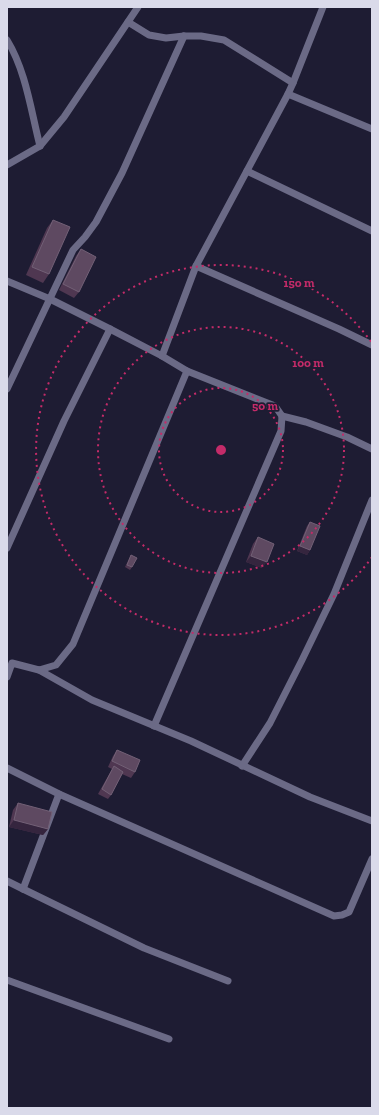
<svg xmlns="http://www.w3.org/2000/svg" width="379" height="1115" viewBox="0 0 379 1115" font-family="'Zilla Slab',serif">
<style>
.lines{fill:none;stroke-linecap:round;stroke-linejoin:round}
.minor{stroke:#6b6a86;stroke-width:7}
.wall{fill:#4f3751}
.shaded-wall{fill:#35253e}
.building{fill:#5e4961;stroke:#726076}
.ring{fill:none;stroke:#c42b69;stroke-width:2;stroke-dasharray:2 4}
.centre{fill:#c42b69;stroke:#1e1c33;stroke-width:2}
.ring-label{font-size:12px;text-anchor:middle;font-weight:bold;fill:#c42b69;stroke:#1e1c33;stroke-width:3.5;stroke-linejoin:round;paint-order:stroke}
</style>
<rect width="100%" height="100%" fill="#1e1c33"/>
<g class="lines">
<g class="minor">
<polyline points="323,7 293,83 288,94 372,129"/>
<polyline points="128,22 149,35 166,38 184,36 201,36 224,40 293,83"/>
<path d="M7 40C26 71 31 111 40 146"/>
<polyline points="7,165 40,146 64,117 138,7"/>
<polyline points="247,171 372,231"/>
<polyline points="196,266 339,329 372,345"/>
<polyline points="7,281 50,299 110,329 162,356 187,371 275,406 282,416 281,431 154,726"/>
<polyline points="162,356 196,266 288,94"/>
<polyline points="7,389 73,250 85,237 96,222 122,173 184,36"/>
<polyline points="282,416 306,422 347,437 372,449"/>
<polyline points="7,548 64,421 110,329"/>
<polyline points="39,670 92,700 191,741 310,797 372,821"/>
<polyline points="7,677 12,663 39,670 56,665 73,644 187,371"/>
<polyline points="242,766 270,723 302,660 334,594 372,500"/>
<polyline points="7,768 59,794 334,916 342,915 349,912 372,859"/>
<polyline points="7,881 23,889 59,794"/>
<polyline points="23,889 144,948 228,981"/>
<polyline points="7,980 169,1039"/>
</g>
</g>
<g class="wall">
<polygon points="53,220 49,274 43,283 26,275 47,228"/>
<polygon points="81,249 79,292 74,298 59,290 76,256"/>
<polygon points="310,522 310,550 307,555 297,551 307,526"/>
<polygon points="258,537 262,568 246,562 253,544"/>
<polygon points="131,555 132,567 130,570 125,567"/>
<polygon points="117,750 135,772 131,778 122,774 111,795 108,799 98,794 112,769 108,767 113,756"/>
<polygon points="18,803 48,829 43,835 9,827 13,810"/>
</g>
<g class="shaded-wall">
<polygon points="300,546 310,550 307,555 297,551"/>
<polygon points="251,556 267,562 262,568 246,562"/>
<polygon points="14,820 48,829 43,835 9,827"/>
</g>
<g class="building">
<polygon points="53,220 70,227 49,274 32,267"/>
<polygon points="81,249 96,257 79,292 63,284"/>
<polygon points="310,522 320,526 310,550 300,546"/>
<polygon points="258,537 274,544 267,562 251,556"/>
<polygon points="131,555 137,558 132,567 127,565"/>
<polygon points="117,750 140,760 135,772 112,761"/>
<polygon points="114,766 123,772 111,795 102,789"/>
<polygon points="18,803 52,812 48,829 14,820"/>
</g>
<g class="ring">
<circle cx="221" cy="450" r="62"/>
<circle cx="221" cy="450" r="123"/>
<path d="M372 557A185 185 0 1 1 372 343"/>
</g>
<circle cx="221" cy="450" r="6" class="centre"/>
<g class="ring-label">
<text x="299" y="287">150 m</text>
<text x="308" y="367">100 m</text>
<text x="265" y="410">50 m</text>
</g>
<rect width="379" height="1115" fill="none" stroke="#dadaea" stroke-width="16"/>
</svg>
